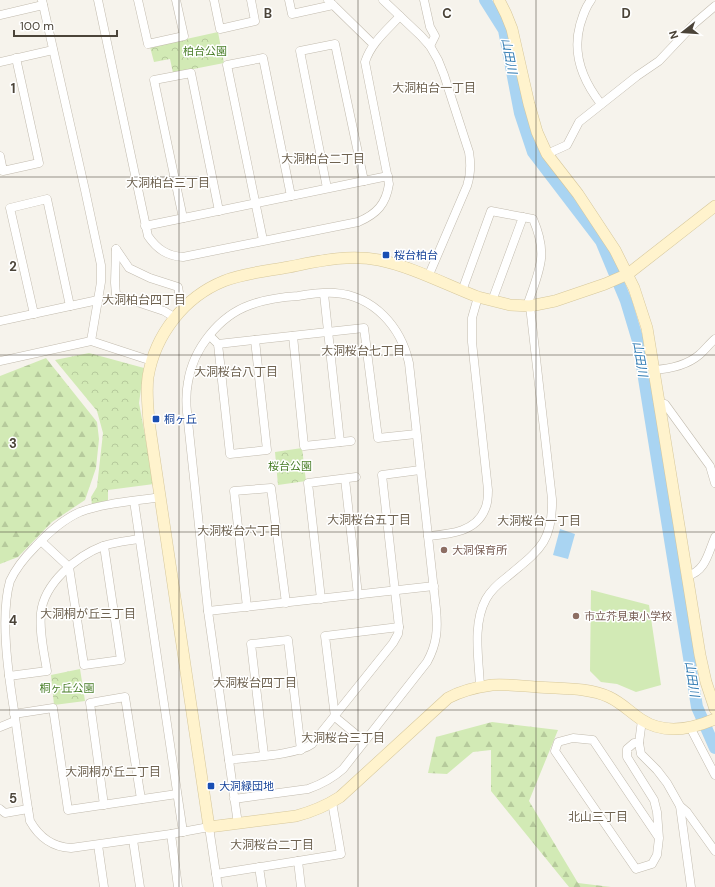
<svg xmlns="http://www.w3.org/2000/svg" width="715" height="887" viewBox="0 0 715 887" font-family="'DM Sans','Noto Sans JP',sans-serif">
<style>
.forest{fill:url(#forest-firs)}
.park{fill:url(#park-crowns)}
.garden{fill:#d2eab5}
.water{fill:#a9d4f2}
.lines{fill:none;stroke-linecap:round;stroke-linejoin:round}
.river{stroke:#a9d4f2;stroke-width:12}
.street-casing{stroke:#c2bbae;stroke-width:9}
.secondary-casing{stroke:#d6c79b;stroke-width:12}
.street{stroke:#fff;stroke-width:8}
.secondary{stroke:#fff3cd;stroke-width:11}
.grid{fill:none;stroke:#4b4439;stroke-width:1;stroke-opacity:0.55}
.transit-dot{fill:#1a4fb4;stroke:#fff;stroke-width:1.5}
.education-dot{fill:#8d6e63;stroke:#fff;stroke-width:1.5}
.labels{text-anchor:middle;stroke-width:3;stroke-linejoin:round;paint-order:stroke}
.park-label{font-size:11px;fill:#4a7f2a;stroke:#fff}
.transit-label{font-size:11px;fill:#164399;stroke:#fff;text-anchor:start}
.education-label{font-size:11px;fill:#785e54;stroke:#fff;text-anchor:start}
.water-label{font-size:12px;font-style:italic;fill:#2e7ab2;stroke:#fff}
.neighbourhood-label{font-size:12px;fill:#6e6250;stroke:#fff}
.grid-label{font-size:13px;text-anchor:middle;font-weight:bold;fill:#4b4439;stroke:#fff;stroke-width:3;stroke-linejoin:round;paint-order:stroke}
</style>
<defs>
<pattern id="forest-firs" width="22" height="20" patternUnits="userSpaceOnUse"><rect width="22" height="20" fill="#d2eab5"/><path d="M5 1l3.5 6h-7zM16 11l3.5 6h-7z" fill="#b6ca9c"/></pattern>
<pattern id="park-crowns" width="20" height="18" patternUnits="userSpaceOnUse"><rect width="20" height="18" fill="#d2eab5"/><path d="M2 6a3 3 0 1 1 6 0M12 15a3 3 0 1 1 6 0" fill="none" stroke="#b6ca9c"/></pattern>
</defs>
<rect width="100%" height="100%" fill="#f6f3ec"/>
<g class="forest">
<polygon points="46,358 97,422 99,439 96,468 85,500 52,522 18,557 0,564 0,376"/>
<polygon points="492,722 558,730 529,801 578,883 611,887 569,887 491,791 491,750 473,752 447,774 428,773 436,737"/>
</g>
<g class="park">
<polygon points="218,32 224,63 173,73 170,59 154,62 150,47"/>
<polygon points="89,353 144,368 139,403 154,484 108,490 108,502 92,505 91,497 97,487 103,433 97,411 55,360"/>
<polygon points="302,448 306,481 278,485 275,452"/>
<polygon points="80,669 85,701 54,705 51,675"/>
</g>
<polygon class="garden" points="591,590 649,605 661,685 636,692 617,684 601,682 590,671"/>
<polygon class="water" points="560,529 575,534 568,559 553,555"/>
<g class="lines">
<polyline class="river" points="485,0 504,30 520,113 533,152 601,241 626,301 638,341 697,707 715,748"/>
<g class="street-casing">
<g id="street">
<polyline points="42,0 85,190 101,265 101,282 91,341"/>
<path d="M98 0 148 236C157 249 167 256 183 257L358 222C377 214 386 204 389 184L365 62C371 43 387 30 400 16"/>
<polyline points="138,0 148,44 184,36 176,0"/>
<polyline points="214,0 220,29 255,21 251,0"/>
<polyline points="289,0 292,14 333,5"/>
<polyline points="328,0 373,44"/>
<path d="M383 0 421 36 430 46 438 60 444 75 469 152C471 164 471 174 467 186L428 277"/>
<polyline points="424,0 430,27 435,36 430,46"/>
<path d="M591 0C585 8 583 15 580 25 572 54 583 81 601 104"/>
<polyline points="0,15 43,5"/>
<polyline points="0,62 53,50"/>
<polyline points="547,154 567,145 579,122 637,76 659,61 695,23 715,6"/>
<polyline points="0,156 3,171 39,163 16,58"/>
<polyline points="327,188 300,51 335,44 364,181"/>
<polyline points="183,218 154,80 191,73 219,211"/>
<polyline points="145,226 388,176"/>
<polyline points="263,240 227,65 263,58 291,196"/>
<polyline points="116,249 115,283 116,295 164,311 174,317"/>
<polyline points="116,249 129,268 150,278 178,287 182,309"/>
<path d="M462 291 491 211 533 219C549 256 539 270 527 306"/>
<polyline points="324,294 340,442"/>
<polyline points="492,301 523,217"/>
<polyline points="34,314 10,208 47,199 70,306"/>
<polyline points="0,321 98,300"/>
<polyline points="210,336 218,344 230,454 267,450 255,340"/>
<polyline points="293,336 304,446 351,441"/>
<polyline points="218,344 364,328 378,438 416,434"/>
<polyline points="0,361 91,341 152,361"/>
<path d="M653 370C669 369 686 366 699 355 705 350 709 344 715 339"/>
<polyline points="658,402 665,404 710,466 715,483"/>
<polyline points="345,479 358,595"/>
<path d="M161 497C135 501 104 503 80 512 62 520 48 533 35 547 25 557 16 568 10 581 0 616 8 672 14 710 19 747 24 784 30 821 39 837 52 847 71 848L171 834 209 827 218 887"/>
<polyline points="134,501 183,832"/>
<path d="M428 536C450 534 476 532 485 509 488 503 488 496 488 490L472 342V318L478 297"/>
<polyline points="41,541 69,567 84,665 121,660 104,546"/>
<path d="M687 576C706 571 708 553 715 537"/>
<polyline points="321,599 308,483 356,477"/>
<polyline points="247,607 234,491 271,488 286,603"/>
<polyline points="208,611 434,586"/>
<path d="M9 676 47 671C44 652 39 632 41 613 44 583 77 556 103 546 115 542 127 541 139 539"/>
<path d="M480 687C479 659 472 625 486 599 491 590 499 583 507 577 538 551 553 543 552 499L530 306"/>
<polyline points="14,714 53,708 68,810 177,794"/>
<polyline points="642,720 639,743 641,754 657,770 667,783 680,806 691,887"/>
<polyline points="0,727 15,721"/>
<polyline points="690,727 715,775"/>
<polyline points="364,741 335,717 325,636 399,627"/>
<polyline points="639,743 634,743 627,749 627,757 654,800 657,812 659,838 657,855 652,864 636,869 555,751 558,742 573,738 593,740 659,838"/>
<polyline points="264,755 251,644 288,640 301,750"/>
<path d="M229 760C249 757 297 755 312 744L393 643 398 634 399 627 382 475 420 470"/>
<path d="M234 799 308 789C322 784 332 779 343 769L427 662C437 644 438 629 436 609L409 363C401 327 374 296 335 293 323 292 310 294 298 296 282 297 266 299 250 305 219 316 193 349 188 382 186 392 186 402 187 412L208 611 237 817 238 823"/>
<polyline points="104,805 90,703 125,697 141,799"/>
<polyline points="680,806 687,812 715,851"/>
<polyline points="0,809 5,813 28,809"/>
<polyline points="171,834 178,887"/>
<polyline points="133,840 140,887"/>
<polyline points="98,845 104,887"/>
<polyline points="298,861 341,854 332,802"/>
<polyline points="259,867 262,887"/>
<polyline points="216,874 298,861 301,887"/>
</g>
</g>
<g class="secondary-casing">
<g id="secondary">
<polyline points="499,0 506,14 512,29 529,104 537,132 547,154 578,194 615,250 634,288 647,328 700,655 706,682 715,709"/>
<path d="M715 206 628 274 605 284 555 301 530 306 510 305 478 297C447 285 410 266 379 260 348 254 319 261 289 267 267 271 244 273 224 281 184 297 155 335 148 377 146 392 148 407 149 422L209 827 296 816C311 812 326 806 340 797L448 698C461 691 477 687 492 685 507 684 522 686 537 687 560 689 588 687 609 697 622 703 631 713 642 720 665 735 692 729 715 719"/>
</g>
</g>
<use href="#street" class="street"/>
<use href="#secondary" class="secondary"/>
</g>
<path class="grid" d="M179 0V887M358 0V887M536 0V887M0 177H715M0 355H715M0 532H715M0 710H715"/>
<g class="transit-dot">
<rect x="382" y="251" width="8" height="8" rx="2"/>
<rect x="152" y="415" width="8" height="8" rx="2"/>
<rect x="207" y="782" width="8" height="8" rx="2"/>
</g>
<g class="education-dot">
<circle cx="444" cy="550" r="4"/>
<circle cx="576" cy="616" r="4"/>
</g>
<g class="labels">
<g class="park-label">
<text x="205" y="55">柏台公園</text>
<text x="290" y="470">桜台公園</text>
<text x="67" y="692">桐ヶ丘公園</text>
</g>
<g class="transit-label">
<text x="394" y="259">桜台柏台</text>
<text x="164" y="423">桐ヶ丘</text>
<text x="219" y="790">大洞緑団地</text>
</g>
<g class="education-label">
<text x="452" y="554">大洞保育所</text>
<text x="584" y="620">市立芥見東小学校</text>
</g>
<g class="water-label">
<text transform="translate(509 56) rotate(79)" y="4">山田川</text>
<text transform="translate(640 359) rotate(80)" y="4">山田川</text>
<text transform="translate(692 679) rotate(81)" y="4">山田川</text>
</g>
<g class="neighbourhood-label">
<text x="434" y="92">大洞柏台一丁目</text>
<text x="323" y="163">大洞柏台二丁目</text>
<text x="168" y="187">大洞柏台三丁目</text>
<text x="144" y="304">大洞柏台四丁目</text>
<text x="363" y="355">大洞桜台七丁目</text>
<text x="236" y="376">大洞桜台八丁目</text>
<text x="369" y="524">大洞桜台五丁目</text>
<text x="539" y="525">大洞桜台一丁目</text>
<text x="239" y="535">大洞桜台六丁目</text>
<text x="88" y="618">大洞桐が丘三丁目</text>
<text x="255" y="687">大洞桜台四丁目</text>
<text x="343" y="742">大洞桜台三丁目</text>
<text x="113" y="776">大洞桐が丘二丁目</text>
<text x="598" y="821">北山三丁目</text>
<text x="272" y="849">大洞桜台二丁目</text>
</g>
</g>
<g class="grid-label">
<text x="268" y="18">B</text>
<text x="447" y="18">C</text>
<text x="626" y="18">D</text>
<text x="13" y="93">1</text>
<text x="13" y="271">2</text>
<text x="13" y="448">3</text>
<text x="13" y="625">4</text>
<text x="13" y="803">5</text>
</g>
<g transform="translate(683 32) rotate(253)" stroke="#ffffff" stroke-width="3" paint-order="stroke">
<path d="M0-3L7 15L0 10L-7 15Z" fill="#4b4439"/>
<text y="-6" font-size="11" font-weight="bold" text-anchor="middle" fill="#4b4439">N</text>
</g>
<path d="M14 30v6h103v-6" fill="none" stroke="#4b4439" stroke-width="2"/>
<text x="20" y="30" font-size="12" fill="#4b4439" stroke="#ffffff" stroke-width="3" paint-order="stroke">100 m</text>
</svg>
